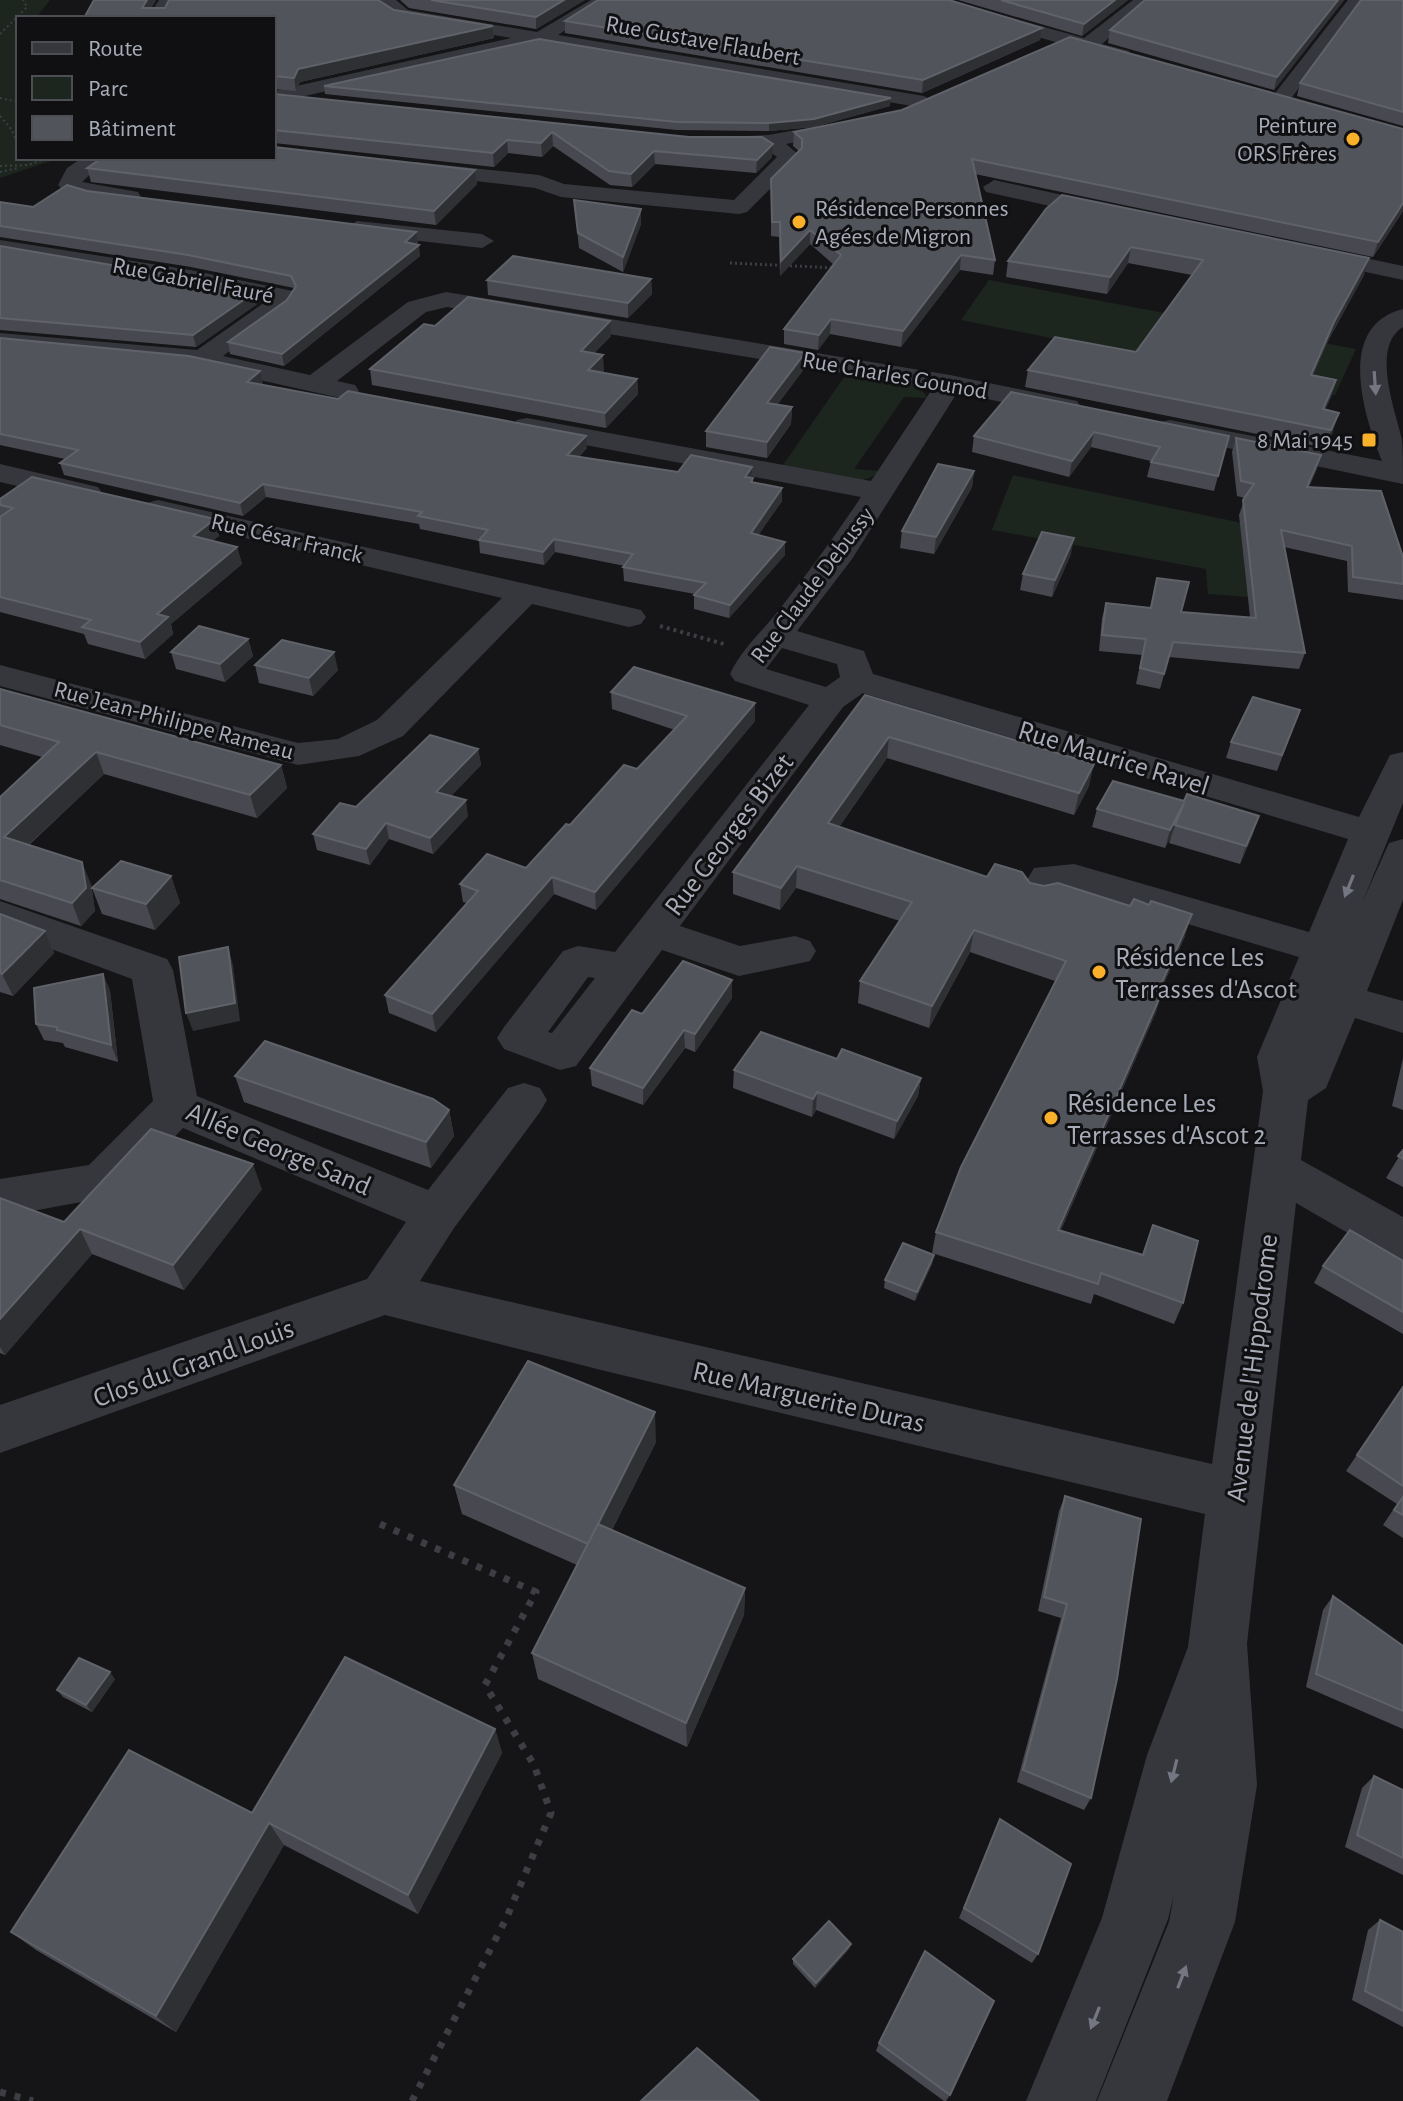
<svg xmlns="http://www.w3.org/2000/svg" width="1403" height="2101" viewBox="0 0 1403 2101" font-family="'Alegreya Sans',sans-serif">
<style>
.green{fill:#1d261e}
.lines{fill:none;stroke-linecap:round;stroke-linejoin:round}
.path-far3{stroke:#3c3e44;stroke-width:2;stroke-dasharray:2 3;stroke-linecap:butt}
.path-far2{stroke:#3c3e44;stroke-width:3;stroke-dasharray:2 3;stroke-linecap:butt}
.path-far1{stroke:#3c3e44;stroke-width:4;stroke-dasharray:3 4;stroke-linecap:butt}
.path{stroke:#3c3e44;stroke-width:7;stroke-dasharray:6 9;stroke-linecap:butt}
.minor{fill:#36373d;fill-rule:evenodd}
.wall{fill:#484950}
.shaded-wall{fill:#2f3034}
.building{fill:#52545b;stroke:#60626a;stroke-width:2}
.oneway{fill:#747781}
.poi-dot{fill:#f9b12c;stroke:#101012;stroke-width:3}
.labels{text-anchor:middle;stroke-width:6;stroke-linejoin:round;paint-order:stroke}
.far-street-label{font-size:24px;fill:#a7acb8;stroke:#101012}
.far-poi-label{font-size:24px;fill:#a7acb8;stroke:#101012;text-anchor:end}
.street-label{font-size:28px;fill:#a7acb8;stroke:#101012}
.poi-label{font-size:28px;fill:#a7acb8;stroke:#101012;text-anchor:start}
</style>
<rect width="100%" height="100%" fill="#151517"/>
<g class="green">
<polygon points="0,0 50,0 36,18 18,18 18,158 60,158 0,178"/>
<polygon points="989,280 1356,349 1335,395 961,320"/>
<path d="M847 373 917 385 928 398 904 397 854 469 880 471C859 493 807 473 781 468Z"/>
<polygon points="1013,475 1280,531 1288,544 1276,564 1244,561 1248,597 1208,594 1206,569 992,530"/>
</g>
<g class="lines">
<g class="path-far3">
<polyline points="0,34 27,7 23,0"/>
<polyline points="0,98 18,102"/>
<polyline points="0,116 12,130 18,146"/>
<polyline points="0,166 28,165 48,158"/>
<polyline points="0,172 18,168"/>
</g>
<polyline class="path-far2" points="730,263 837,268"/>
<polyline class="path-far1" points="660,626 724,644"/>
<g class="path">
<polyline points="380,1524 536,1592 485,1685 534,1765 551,1813 506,1919 412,2101"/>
<polyline points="0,2092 33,2101"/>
</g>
<g class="minor">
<polygon points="159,0 177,0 165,18 147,18"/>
<polygon points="378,0 396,0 408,10 537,32 591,0 612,0 558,35 924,96 934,102 924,108 539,43 274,103 274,91 511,38 397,19 381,10"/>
<polygon points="919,0 947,0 1084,38 1133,0 1152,0 1102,44 1129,51 1129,59 1122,61 922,4"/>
<polygon points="1348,0 1366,0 1286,105 1272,105 1269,101 1272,97"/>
<polygon points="853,120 860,122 863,126 860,130 786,144 799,155 798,161 747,212 739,214 561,197 535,188 415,174 404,168 415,162 539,175 564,184 734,200 777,157 763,147 701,146 698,142 701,138 768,135"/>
<path d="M82 158H107L82 182 138 192 141 197 138 202C119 207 71 201 58 185L67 168Z"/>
<polygon points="994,180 1121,208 1124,213 1113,220 986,192 983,187"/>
<polygon points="357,221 482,234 494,241 482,248 349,233 345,228"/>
<path d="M0 240 190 270 293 291 296 296 288 309 223 356 310 375 408 302 446 292 950 375 1077 401 1081 407 1077 413 1067 415 957 393 852 559 797 631 864 651 873 674 1359 817 1390 755 1403 752V803L1362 903 1389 843 1403 839V900L1367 991 1403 1001V1033L1355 1018 1326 1088 1308 1100 1301 1160 1403 1217V1261L1386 1255 1296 1203 1247 1644 1257 1785 1235 1922 1167 2101H1097L1169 1922 1174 1895 1168 1919 1096 2101H1026L1102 1918 1147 1755 1188 1647 1205 1514 605 1371 385 1315 0 1453V1405L367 1279 406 1222 183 1128 119 1195 0 1217V1179L89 1165 153 1101 132 979 0 930V901L167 959 173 970 197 1096 428 1190 508 1088 524 1083 540 1088 547 1100 540 1112 454 1228 420 1281 1212 1464 1263 1091 1257 1057 1299 957 1073 890H1061L1054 902 1040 905 1026 902 1020 892 1034 868 1074 864 1309 932 1348 839 863 693 843 707 680 926 740 946 795 936 810 941 816 951 810 961 739 976 662 950 576 1066 560 1070 504 1049 497 1038 504 1027 563 951 578 946 615 952 809 705 735 681 730 674C742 648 762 632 779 610 808 573 835 536 861 497L527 434 517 432 513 426 517 420 527 418 871 481 933 388 447 307 426 312 337 381 355 385 359 391 355 397 345 399 192 365 0 349V333L197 350 268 300 0 254ZM782 648 837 664 840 677 826 687 766 669ZM588 977 595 978 552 1033 548 1032Z"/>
<polygon points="1309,246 1403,266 1403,280 1301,258 1297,253"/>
<path d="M1403 309V327C1370 347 1396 412 1402 440 1403 453 1403 470 1403 484L1170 436 1160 434 1156 428 1160 422 1170 420 1382 461C1364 416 1335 326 1403 309Z"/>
<polygon points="0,464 98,487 102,493 98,499 87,502 0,482"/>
<polygon points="158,500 641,610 646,617 641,624 629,627 532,604 403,736 359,756 298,765 0,686 0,665 298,743 338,739 377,720 502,598 147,515 143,509 147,503"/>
</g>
</g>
<g class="wall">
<polygon points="94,0 156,0 151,8 394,10 493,26 494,38 300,82 296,91 274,89 274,18 84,18"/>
<polygon points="400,0 585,0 536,29 409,8"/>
<polygon points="958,0 1128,0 1082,36"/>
<polygon points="1145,0 1344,0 1274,90 1108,43 1110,30"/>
<polygon points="1403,0 1403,126 1297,96 1300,83"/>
<polygon points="565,21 1042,28 1040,40 922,93 565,33"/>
<polygon points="324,86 890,106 814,127 769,131 677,130 325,94"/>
<polygon points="274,94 772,157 756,173 655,164 632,187 610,185 553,146 542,157 508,153 494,167 274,143"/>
<polygon points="1403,129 1403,211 1373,257 975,174 995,260 993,275 960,270 901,347 830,334 818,350 784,344 784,329 833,264 810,244 780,276 779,237 771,236 771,179 799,151 793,146 794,132"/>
<polygon points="87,168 475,170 477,184 436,225 91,182"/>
<polygon points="87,191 416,232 418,243 417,244 420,256 284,366 230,354 228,342 287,300 294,289 294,288 191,267 0,237 0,202 33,207"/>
<polygon points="574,200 641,209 641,224 623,272 579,248"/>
<polygon points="1046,209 1364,275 1329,339 1313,375 1336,380 1331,397 1325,410 1333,431 1326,448 1025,387 1028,370 1136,352 1192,275 1128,263 1107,294 1006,277 1008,261"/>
<polygon points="0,246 258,290 260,302 196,347 0,330 0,332"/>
<polygon points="651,279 652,294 628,318 488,295 487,280"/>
<polygon points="435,326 611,336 594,353 604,370 602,373 637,379 638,394 606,428 372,385 370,369"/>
<polygon points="0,338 263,384 262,385 587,448 579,457 678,472 753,478 753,482 782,488 782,501 758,535 785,542 785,555 729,618 694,609 694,595 695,594 624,581 623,567 625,566 555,552 544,565 480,553 479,541 420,529 419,524 266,497 243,516 64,475 60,463 65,459 0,445"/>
<polygon points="805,353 804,369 777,405 792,407 791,424 767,458 706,447 706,431"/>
<polygon points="1011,392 1229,436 1214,491 1147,477 1151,461 1091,447 1069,477 972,452 974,436"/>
<polygon points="1236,438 1317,469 1309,487 1403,557 1403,600 1348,592 1347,561 1284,547 1305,653 1299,669 1169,657 1160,689 1136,684 1142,655 1099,651 1102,618 1106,603 1150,608 1157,578 1181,612 1250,617 1239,515 1245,498 1237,496 1232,452"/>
<polygon points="974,471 972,487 934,554 900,548 902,531"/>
<polygon points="0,499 215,519 219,536 212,541 237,547 242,564 171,624 173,634 145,659 88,644 84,634 0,612"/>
<polygon points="1071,554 1052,597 1020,590 1023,574"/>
<polygon points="248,639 253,656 225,682 176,669 171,652"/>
<polygon points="255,665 338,670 313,696 259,683"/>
<polygon points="0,689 281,765 287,788 257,818 104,774 29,845 91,884 95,911 81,926 0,899 0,797 42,757 0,745"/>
<polygon points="611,692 755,703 755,721 596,910 554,894 436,1032 389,1013 385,995 467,903 463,902 460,884 526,868 637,769 675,730 612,709"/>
<polygon points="865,695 1089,786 1074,815 887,758 839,827 987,877 1030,883 1185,936 1161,990 1156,1012 1061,1230 1142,1255 1153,1225 1183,1303 1174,1324 1094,1294 1091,1304 932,1253 936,1232 1055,981 970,952 929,1028 858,1003 860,981 900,921 796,888 780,910 733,894 733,872"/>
<polygon points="1300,710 1277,771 1226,758 1231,742"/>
<polygon points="478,749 481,765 451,796 468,816 433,854 389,839 370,865 317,850 313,834 356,807"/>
<polygon points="1097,809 1253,834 1240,864 1169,843 1172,834 1165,848 1092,827"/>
<polygon points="171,876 180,903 155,930 102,914 92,888"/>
<polygon points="0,914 45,931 54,953 13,996 0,992"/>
<polygon points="103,974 110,991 118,1062 65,1047 63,1043 44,1040 36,1024"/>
<polygon points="732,998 695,1052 685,1048 643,1105 592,1086 590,1068 642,1014"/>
<polygon points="1403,1058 1403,1110 1392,1106"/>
<polygon points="837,1059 921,1078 918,1096 894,1139 816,1110 812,1117 733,1088 734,1070"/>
<polygon points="235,1076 449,1110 454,1136 431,1168 244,1102"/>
<polygon points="1403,1150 1403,1187 1386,1178"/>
<polygon points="262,1189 184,1290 92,1254 5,1355 0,1353 0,1198 64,1222"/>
<polygon points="934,1255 932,1264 915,1301 884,1288 885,1280"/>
<polygon points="1403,1261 1403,1334 1314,1283 1323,1266"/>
<polygon points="1403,1387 1403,1538 1383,1525 1397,1504 1346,1471"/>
<polygon points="656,1442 612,1530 745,1588 744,1615 687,1747 538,1679 532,1653 577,1565 462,1514 454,1485"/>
<polygon points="1065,1496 1091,1798 1084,1810 1017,1782 1061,1618 1038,1611 1059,1511"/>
<polygon points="1333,1596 1403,1646 1403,1729 1306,1687 1323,1610"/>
<polygon points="115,1679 92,1712 63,1697 57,1690"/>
<polygon points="495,1729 502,1753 418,1914 284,1845 176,2032 36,1950 11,1932 252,1813"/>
<polygon points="1374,1776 1403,1790 1403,1875 1345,1847 1362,1788"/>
<polygon points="1000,1819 1038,1954 1032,1963 959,1918"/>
<polygon points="1380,1920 1403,1932 1403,2027 1352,2000 1368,1930"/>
<polygon points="849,1949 815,1988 793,1964 793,1959"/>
<polygon points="879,2043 950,2095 946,2101 944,2101 876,2051"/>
</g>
<g class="shaded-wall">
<polygon points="147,0 156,0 146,18 142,8"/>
<polygon points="564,0 585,0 536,29 536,17"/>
<polygon points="1115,0 1128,0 1082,36 1084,24"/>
<polygon points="1338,0 1344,0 1274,90 1277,77"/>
<polygon points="493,26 494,38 300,82 296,91 294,78 298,69"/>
<polygon points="1042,28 1040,40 922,93 923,80"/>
<polygon points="891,98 890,106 814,127 769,131 769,123"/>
<polygon points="552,132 553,146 542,157 541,143"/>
<polygon points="507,140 508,153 494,167 493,153"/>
<polygon points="773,144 772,157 756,173 757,160"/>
<polygon points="654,151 655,164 632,187 631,174"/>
<polygon points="475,170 477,184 436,225 434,211"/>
<polygon points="1403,203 1403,211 1373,257 1378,242"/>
<polygon points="641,209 641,224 623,272 623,257"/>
<polygon points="810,230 810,244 780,276 781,261"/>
<polygon points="416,232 418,243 407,254 405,242"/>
<polygon points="419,245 420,256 284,366 282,354"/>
<polygon points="1131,247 1128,263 1107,294 1110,277"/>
<polygon points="961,255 960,270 901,347 903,331"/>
<polygon points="1369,258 1364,275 1329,339 1306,392 1311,375 1334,322"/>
<polygon points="651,279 652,294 628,318 628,303"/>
<polygon points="258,290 260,302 196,347 193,335"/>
<polygon points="831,319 830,334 818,350 819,335"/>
<polygon points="610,321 611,336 582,366 581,351"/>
<polygon points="805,353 804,369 766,419 767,403"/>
<polygon points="603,355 604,370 589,385 588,370"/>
<polygon points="260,371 263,384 250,394 247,382"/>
<polygon points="637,379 638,394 606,428 605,413"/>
<polygon points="1336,380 1331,397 1317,427 1323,409"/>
<polygon points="792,407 791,424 767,458 767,442"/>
<polygon points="1339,413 1333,431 1326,448 1331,430"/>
<polygon points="1094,432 1091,447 1069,477 1072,461"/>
<polygon points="586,436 587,448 568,468 567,455"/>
<polygon points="1321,455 1317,469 1303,501 1307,487"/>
<polygon points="752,467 752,480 745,477"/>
<polygon points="974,471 972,487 934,554 936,537"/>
<polygon points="263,484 266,497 243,516 240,503"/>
<polygon points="782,488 782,501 751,546 751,533"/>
<polygon points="215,519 219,536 197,553 193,536"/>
<polygon points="1074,538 1071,554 1052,597 1055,580"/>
<polygon points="554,539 555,552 544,565 543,552"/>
<polygon points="785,542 785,555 729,618 730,605"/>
<polygon points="237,547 242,564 171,624 173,634 145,659 140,642 157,614"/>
<polygon points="248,639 253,656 225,682 220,664"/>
<polygon points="334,652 338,670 313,696 309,678"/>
<polygon points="755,703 755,721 596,910 595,892"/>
<polygon points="889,737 887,758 826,845 828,823"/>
<polygon points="478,749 481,765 439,808 436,792"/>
<polygon points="96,752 104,774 13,859 4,837"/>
<polygon points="1094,764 1089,786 1074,815 1079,793"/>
<polygon points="281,765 287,788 257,818 250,795"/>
<polygon points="466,800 468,816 433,854 430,838"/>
<polygon points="1184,803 1172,834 1165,848 1170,830"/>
<polygon points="1259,816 1253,834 1240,864 1246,846"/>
<polygon points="386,823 389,839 370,865 366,849"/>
<polygon points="82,862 91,884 95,911 81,926 72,903"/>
<polygon points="797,866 796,888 780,910 781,888"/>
<polygon points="171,876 180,903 155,930 146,904"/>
<polygon points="552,877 554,894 436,1032 432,1014"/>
<polygon points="1192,914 1185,936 1152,1011 1159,989"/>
<polygon points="974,930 970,952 929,1028 932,1006"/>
<polygon points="45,931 54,953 13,996 2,974"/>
<polygon points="228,947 233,965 240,1021 193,1031 186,1013"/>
<polygon points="103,974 110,991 118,1062 111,1045"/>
<polygon points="732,980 732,998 695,1052 695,1034"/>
<polygon points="1163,990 1156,1012 1052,1250 1058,1230"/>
<polygon points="684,1030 685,1048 643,1105 643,1088"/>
<polygon points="921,1078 918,1096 894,1139 897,1121"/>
<polygon points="817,1092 816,1110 812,1117 813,1099"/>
<polygon points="449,1110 454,1136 431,1168 426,1142"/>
<polygon points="253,1164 262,1189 184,1290 173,1265"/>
<polygon points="80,1229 92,1254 5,1355 0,1347 0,1319"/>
<polygon points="934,1255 932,1264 915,1301 917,1292"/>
<polygon points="655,1412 656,1442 591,1571 588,1544"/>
<polygon points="745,1588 744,1615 687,1747 686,1723"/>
<polygon points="110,1672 115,1679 92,1712 86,1705"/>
<polygon points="495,1729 502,1753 418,1914 408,1895"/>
<polygon points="269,1823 284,1845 176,2032 156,2016"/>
<polygon points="851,1944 849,1949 815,1988 816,1983"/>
</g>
<g class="building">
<polygon points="94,0 147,0 142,8 165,8 169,0 378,0 394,10 493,26 298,69 294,78 274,76 274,18 84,18"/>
<polygon points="431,0 564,0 536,17"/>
<polygon points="598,0 949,0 1042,28 923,80 565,21"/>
<polygon points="1001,0 1115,0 1084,24"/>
<polygon points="1145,0 1338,0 1277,77 1110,30"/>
<polygon points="1361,0 1403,0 1403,112 1300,83"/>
<polygon points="1070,37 1403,129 1403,203 1378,242 972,159 995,260 961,255 903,331 831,319 819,335 784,329 841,255 810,230 781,261 780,222 772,222 771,179 802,148 802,139 794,132 902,110"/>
<polygon points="539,39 891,98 814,119 769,123 677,122 324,86"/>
<polygon points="274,94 689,137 762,137 773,144 757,160 654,151 631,174 609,171 552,132 541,143 507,140 493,153 274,130"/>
<polygon points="274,147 475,170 434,211 87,168 102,158 274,158"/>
<polygon points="67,185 87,191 416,232 405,242 419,245 282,354 228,342 287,300 296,286 291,276 188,255 0,226 0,202 33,207"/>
<polygon points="1062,195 1369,258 1334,322 1311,375 1336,380 1323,409 1339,413 1331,430 1028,370 1055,337 1136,352 1203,260 1131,247 1110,277 1008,261 1046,209"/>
<polygon points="574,200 641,209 623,257 578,233"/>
<polygon points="0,246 258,290 193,335 0,318"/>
<polygon points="513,256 651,279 628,303 487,280"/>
<polygon points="468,297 610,321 581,351 603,355 588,370 637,379 605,413 370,369 424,324 435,326"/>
<polygon points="0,338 189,356 260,371 247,382 338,399 348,391 586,436 567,455 678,472 691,455 752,467 745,477 753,478 751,482 782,488 751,533 785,542 730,605 694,595 706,583 623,567 633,554 554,539 543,552 529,549 479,540 488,530 418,516 422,512 263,484 240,503 60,463 78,450 0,434"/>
<polygon points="770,347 805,353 767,403 792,407 767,442 706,431"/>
<polygon points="1011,392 1229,436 1218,476 1151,462 1160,447 1094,432 1072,461 974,436"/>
<polygon points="1236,438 1321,455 1307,487 1381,491 1403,557 1403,584 1353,577 1352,546 1281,530 1305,653 1173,642 1164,674 1140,668 1146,639 1102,635 1106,603 1151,608 1157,578 1189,582 1181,612 1256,618 1243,500 1254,484 1241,481"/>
<polygon points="938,464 974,471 936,537 902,531"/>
<polygon points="32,477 215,519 193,536 237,547 157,614 168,617 140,642 82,627 91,620 0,597 0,517 13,508 0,505 0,499"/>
<polygon points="1042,532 1074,538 1055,580 1023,574"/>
<polygon points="199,626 248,639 220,664 171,652"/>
<polygon points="282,640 334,652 309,678 255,665"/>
<polygon points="634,667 755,703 595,892 552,877 432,1014 385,995 478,891 460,884 487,854 526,868 566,824 570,825 624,765 637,769 687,716 611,692"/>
<polygon points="0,689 281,765 250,795 96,752 4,837 82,862 86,888 72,903 0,880 0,797 59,742 0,725"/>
<polygon points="865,695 1094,764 1079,793 889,737 828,823 987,877 995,864 1022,872 1030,883 1044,886 1058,883 1130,906 1134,899 1149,905 1151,901 1192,914 1159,989 1163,990 1058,1230 1143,1255 1153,1225 1198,1241 1183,1303 1101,1273 1098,1284 936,1232 961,1167 1066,961 974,930 932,1006 860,981 912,902 797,866 781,888 733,872"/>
<polygon points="1253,697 1300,710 1282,755 1231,742"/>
<polygon points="430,735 478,749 436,792 466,800 430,838 386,823 366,849 313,834 340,803 356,807"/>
<polygon points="1113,781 1184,801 1187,794 1259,816 1246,846 1175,825 1184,803 1170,830 1097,809"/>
<polygon points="121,861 171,876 146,904 92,888"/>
<polygon points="0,914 45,931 2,974 0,973"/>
<polygon points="228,947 235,1003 186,1013 179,957"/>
<polygon points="683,961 732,980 695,1034 684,1030 643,1088 590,1068 632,1010 642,1014"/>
<polygon points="103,974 111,1045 57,1030 57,1027 36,1024 34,988"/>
<polygon points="761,1032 837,1059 842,1049 921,1078 897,1121 817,1092 813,1099 734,1070"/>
<polygon points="265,1041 433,1099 449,1110 426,1142 235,1076"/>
<polygon points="151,1129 253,1164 173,1265 80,1229 0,1319 0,1198 64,1222"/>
<polygon points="1403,1150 1403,1159 1398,1156"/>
<polygon points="1350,1230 1403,1261 1403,1312 1323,1266"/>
<polygon points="903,1243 934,1255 917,1292 885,1280"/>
<polygon points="528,1361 655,1412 588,1544 454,1485"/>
<polygon points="1403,1387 1403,1486 1357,1455"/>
<polygon points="1065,1496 1141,1519 1117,1679 1091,1798 1023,1770 1067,1604 1044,1597"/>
<polygon points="1403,1497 1403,1515 1394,1510"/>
<polygon points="598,1524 745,1588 686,1723 532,1653"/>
<polygon points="1333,1596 1403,1646 1403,1711 1316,1674"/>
<polygon points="345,1657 495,1729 408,1895 269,1823 156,2016 11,1932 129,1750 252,1813"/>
<polygon points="79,1658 110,1672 86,1705 57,1690"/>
<polygon points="1374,1776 1403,1790 1403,1858 1357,1835"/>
<polygon points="1000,1819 1071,1864 1038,1954 964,1908"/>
<polygon points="1380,1920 1403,1932 1403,2011 1365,1991"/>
<polygon points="829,1921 851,1944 816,1983 793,1959"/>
<polygon points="925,1951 994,2001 950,2095 879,2043"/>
<polygon points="697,2048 759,2101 641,2101"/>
</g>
<defs><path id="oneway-solid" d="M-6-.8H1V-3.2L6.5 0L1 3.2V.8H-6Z" transform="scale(2)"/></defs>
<g class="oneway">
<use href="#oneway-solid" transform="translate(1375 383) rotate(86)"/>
<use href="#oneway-solid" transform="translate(1349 886) rotate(112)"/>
<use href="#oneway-solid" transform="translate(1174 1771) rotate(104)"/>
<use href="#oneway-solid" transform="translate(1182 1977) rotate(-69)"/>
<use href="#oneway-solid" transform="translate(1095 2018) rotate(112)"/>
</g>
<g class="poi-dot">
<circle cx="1353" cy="139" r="8"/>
<circle cx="799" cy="222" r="8"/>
<rect x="1361" y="432" width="16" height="16" rx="4"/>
<circle cx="1099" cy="972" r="8"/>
<circle cx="1051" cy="1118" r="8"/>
</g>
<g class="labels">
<g class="far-street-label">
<text transform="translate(703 40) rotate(10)" y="8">Rue Gustave Flaubert</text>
<text transform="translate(193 280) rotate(11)" y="8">Rue Gabriel Fauré</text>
<text transform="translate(895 375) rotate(10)" y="8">Rue Charles Gounod</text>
<text transform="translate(287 538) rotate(13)" y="8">Rue César Franck</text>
<text transform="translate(812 585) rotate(-53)" y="8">Rue Claude Debussy</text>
<text transform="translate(174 720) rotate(15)" y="8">Rue Jean-Philippe Rameau</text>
</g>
<g class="far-poi-label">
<text x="1337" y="133">Peinture<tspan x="1337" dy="28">ORS Frères</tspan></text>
<text x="815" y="216" text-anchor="start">Résidence Personnes<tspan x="815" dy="28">Agées de Migron</tspan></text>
<text x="1353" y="448">8 Mai 1945</text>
</g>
<g class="street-label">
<text transform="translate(1114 757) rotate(17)" y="10">Rue Maurice Ravel</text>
<text transform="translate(728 834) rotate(-53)" y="10">Rue Georges Bizet</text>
<text transform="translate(279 1148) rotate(23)" y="10">Allée George Sand</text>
<text transform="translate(193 1362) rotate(-20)" y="10">Clos du Grand Louis</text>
<text transform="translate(1251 1368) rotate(-83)" y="10">Avenue de l'Hippodrome</text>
<text transform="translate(809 1396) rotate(13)" y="10">Rue Marguerite Duras</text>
</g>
<g class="poi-label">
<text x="1115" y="966">Résidence Les<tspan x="1115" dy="32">Terrasses d'Ascot</tspan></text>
<text x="1067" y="1112">Résidence Les<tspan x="1067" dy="32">Terrasses d'Ascot 2</tspan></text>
</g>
</g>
<rect x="16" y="16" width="260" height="144" fill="#101012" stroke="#4c4e54" stroke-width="2"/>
<rect x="32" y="42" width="40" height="12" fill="#36373d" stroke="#4c4e54" stroke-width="2"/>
<text x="88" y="56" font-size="24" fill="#a7acb8">Route</text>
<rect x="32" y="76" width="40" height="24" fill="#1d261e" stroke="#4c4e54" stroke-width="2"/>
<text x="88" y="96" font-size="24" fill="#a7acb8">Parc</text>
<rect x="32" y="116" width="40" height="24" fill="#52545b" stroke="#4c4e54" stroke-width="2"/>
<text x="88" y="136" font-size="24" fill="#a7acb8">Bâtiment</text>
</svg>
